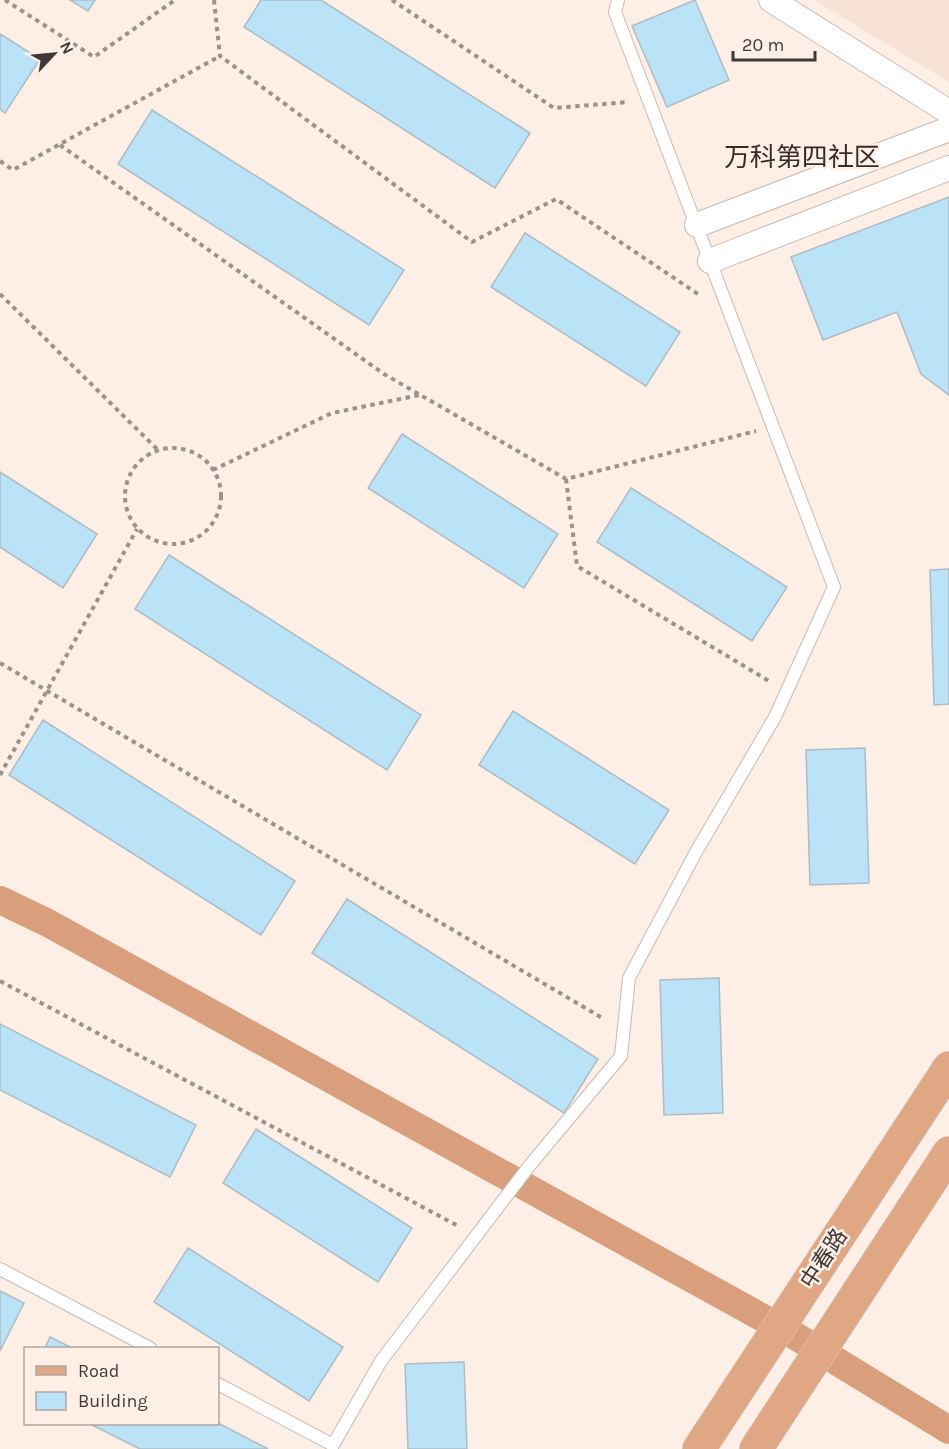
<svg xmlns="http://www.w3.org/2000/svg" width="949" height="1449" viewBox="0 0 949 1449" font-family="Karla,'Noto Sans SC',sans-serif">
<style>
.built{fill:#f8e2d6}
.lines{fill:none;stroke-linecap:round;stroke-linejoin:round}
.canal{stroke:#d99e7c;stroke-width:28}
.building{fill:#bbe3f8;stroke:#adbcc3;stroke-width:1.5}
.lane-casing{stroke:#c9bbb3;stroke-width:14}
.street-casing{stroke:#c9bbb3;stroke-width:26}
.primary-casing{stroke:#d5d3d3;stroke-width:34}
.path{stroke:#9b928c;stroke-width:4;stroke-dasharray:4.5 4.5;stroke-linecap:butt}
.lane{stroke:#fff;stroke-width:12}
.street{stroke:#fff;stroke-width:24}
.primary{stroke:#dfa783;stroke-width:33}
.labels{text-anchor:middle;stroke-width:5;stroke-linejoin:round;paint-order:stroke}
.street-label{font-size:22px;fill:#3e3936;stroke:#fdeee6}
.quarter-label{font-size:26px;fill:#362b25;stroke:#fdeee6}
</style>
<rect width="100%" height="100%" fill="#fdeee6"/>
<polygon class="built" points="814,0 949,0 949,82"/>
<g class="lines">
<polyline class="canal" points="0,900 48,923 792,1334 949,1430"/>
</g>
<g class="building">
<polygon points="70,0 95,0 88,11"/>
<polygon points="261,0 321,0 530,133 495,188 244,27"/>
<polygon points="695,0 729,80 667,107 632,26"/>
<polygon points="0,34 40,59 5,113 0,109"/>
<polygon points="152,110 404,270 369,325 118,164"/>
<polygon points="949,197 949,395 921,374 897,312 823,340 791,257"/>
<polygon points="525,233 680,332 646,386 491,287"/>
<polygon points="402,434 558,534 524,588 368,488"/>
<polygon points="0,472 97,534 63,588 0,547"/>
<polygon points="631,488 787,587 752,641 597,542"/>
<polygon points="169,555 421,715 387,770 135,609"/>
<polygon points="949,569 949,704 934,705 930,570"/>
<polygon points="513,711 669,810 635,864 479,765"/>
<polygon points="43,720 295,881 261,935 9,775"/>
<polygon points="865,748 869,883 810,885 806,750"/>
<polygon points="347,899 598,1059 564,1113 312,953"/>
<polygon points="719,978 723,1113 664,1115 660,980"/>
<polygon points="0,1024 196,1125 170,1177 0,1090"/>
<polygon points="256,1129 412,1228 378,1282 223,1183"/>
<polygon points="188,1248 343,1347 309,1401 154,1302"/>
<polygon points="0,1291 24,1303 0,1351"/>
<polygon points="50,1337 72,1348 45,1348"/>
<polygon points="464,1362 467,1449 408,1449 405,1364"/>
<polygon points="218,1423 268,1449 140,1449 90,1424"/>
</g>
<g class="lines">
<g class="lane-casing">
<g id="lane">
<polyline points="0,1269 150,1348"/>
<polyline points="218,1384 333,1445 381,1361 530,1165 621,1056 629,978 696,852 775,717 834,587 615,12 618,0"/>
</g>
</g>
<g class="street-casing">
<g id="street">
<polyline points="771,0 949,112"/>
<polyline points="697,225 949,129"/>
<polyline points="710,261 949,168"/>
</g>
</g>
<g class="primary-casing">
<g id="primary">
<polyline points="699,1449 949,1068"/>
<polyline points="756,1449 949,1153"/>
</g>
</g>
<g class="path">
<polyline points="5,0 94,57 175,0"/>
<polyline points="214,0 220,56 472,242 556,199 701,296"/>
<polyline points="392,0 554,108 629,102"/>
<polyline points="60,145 384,374 566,479 756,431"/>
<polyline points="0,161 13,170 220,56"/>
<polyline points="0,294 158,450"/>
<circle cx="173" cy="496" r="48"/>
<polyline points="213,470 332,413 420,395"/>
<polyline points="566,479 577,566 769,681"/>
<polyline points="0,663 604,1019"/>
<polyline points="0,775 137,529"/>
<polyline points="0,981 460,1227"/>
</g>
<use href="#lane" class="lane"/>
<use href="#street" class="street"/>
<use href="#primary" class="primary"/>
</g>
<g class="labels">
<g class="street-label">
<text transform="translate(823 1258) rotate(-57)" y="8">中春路</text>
</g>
<g class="quarter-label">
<text x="802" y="166">万科第四社区</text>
</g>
</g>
<rect x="24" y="1347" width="195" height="78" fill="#fdeee6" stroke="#b1a6a0" stroke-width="1.5"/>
<rect x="36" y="1366" width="30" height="9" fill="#dfa783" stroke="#b1a6a0" stroke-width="1.5"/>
<text x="78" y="1377" font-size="18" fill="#3e3936">Road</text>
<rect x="36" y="1392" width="30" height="18" fill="#bbe3f8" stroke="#b1a6a0" stroke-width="1.5"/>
<text x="78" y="1407" font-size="18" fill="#3e3936">Building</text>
<g transform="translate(54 54) rotate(64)" stroke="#fdeee6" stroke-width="4.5" paint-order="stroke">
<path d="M0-4.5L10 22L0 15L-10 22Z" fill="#3e3936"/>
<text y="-9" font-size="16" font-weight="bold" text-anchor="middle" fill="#3e3936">N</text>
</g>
<path d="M733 51v9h82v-9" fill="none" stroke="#3e3936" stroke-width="3"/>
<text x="742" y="51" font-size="18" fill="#3e3936" stroke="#fdeee6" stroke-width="4.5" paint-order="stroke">20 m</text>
</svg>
